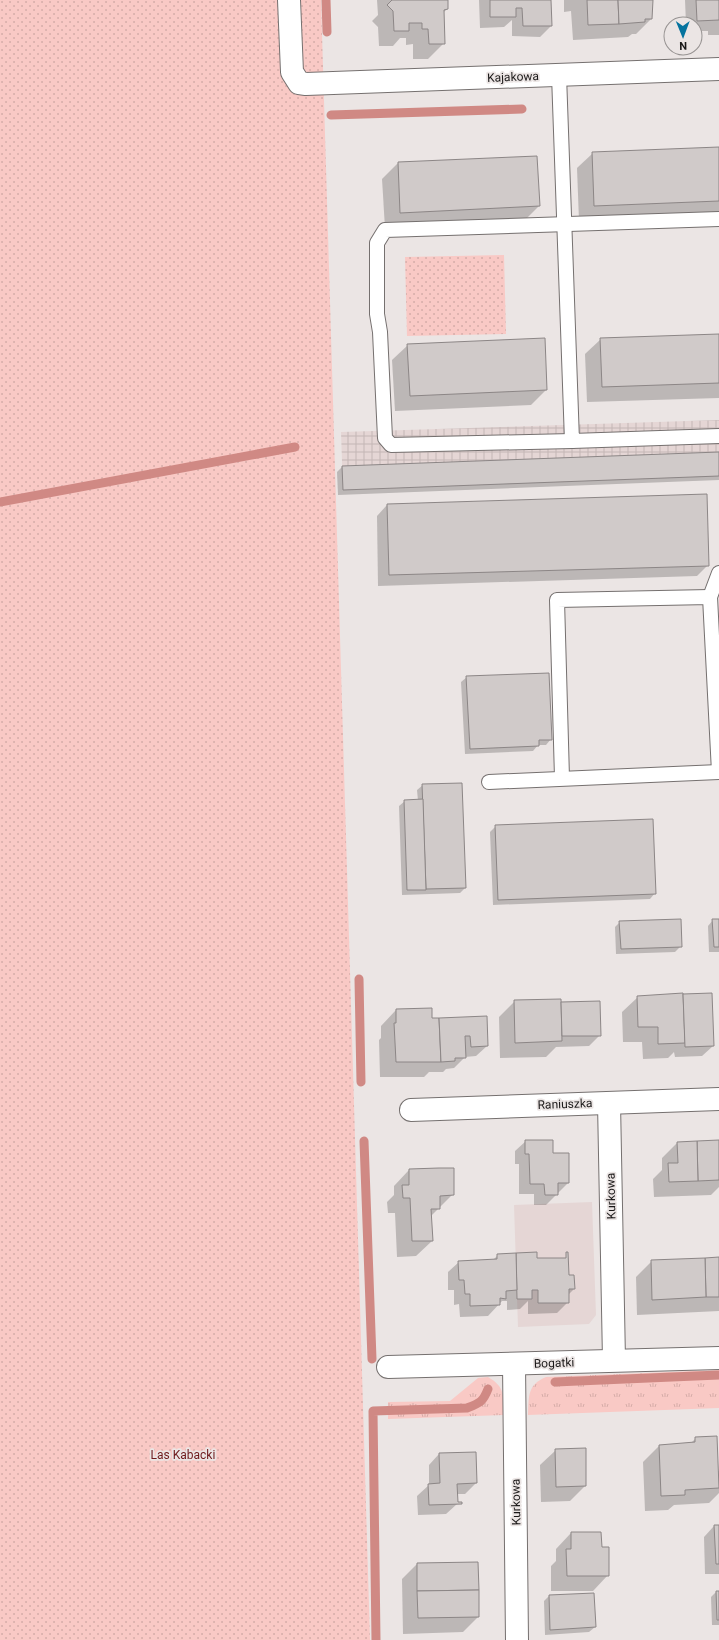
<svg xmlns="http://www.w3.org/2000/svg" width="719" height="1640" viewBox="0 0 719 1640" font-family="Roboto,sans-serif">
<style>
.built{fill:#e5d6d5}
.industrial{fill:url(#industrial-grid)}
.grass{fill:url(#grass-tufts)}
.park{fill:url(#park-dots)}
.shadow{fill:#0003}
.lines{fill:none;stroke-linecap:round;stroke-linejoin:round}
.stream{stroke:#d08984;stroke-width:9}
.building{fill:#d0cac9;stroke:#8c8686}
.lane-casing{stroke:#75706f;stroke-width:16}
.street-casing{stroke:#75706f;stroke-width:24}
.lane{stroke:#fff;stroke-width:14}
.street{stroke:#fff;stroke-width:22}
.labels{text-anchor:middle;stroke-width:3.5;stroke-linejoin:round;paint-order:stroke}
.street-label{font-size:12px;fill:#1a1818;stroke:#ebe5e4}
.park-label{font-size:12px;fill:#6e1a1c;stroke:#ebe5e4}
</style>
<defs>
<pattern id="industrial-grid" width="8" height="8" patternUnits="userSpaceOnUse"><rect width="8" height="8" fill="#e5d6d5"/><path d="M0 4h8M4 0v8" fill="none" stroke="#c4b7b6"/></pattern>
<pattern id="grass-tufts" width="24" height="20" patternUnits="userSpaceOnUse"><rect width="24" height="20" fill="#f9c9c5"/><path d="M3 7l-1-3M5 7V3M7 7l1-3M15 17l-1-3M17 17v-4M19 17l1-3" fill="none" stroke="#d5aca8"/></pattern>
<pattern id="park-dots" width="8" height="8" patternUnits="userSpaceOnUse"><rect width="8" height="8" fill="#f9c9c5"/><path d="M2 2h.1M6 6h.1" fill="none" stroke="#d5aca8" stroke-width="1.8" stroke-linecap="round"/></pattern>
</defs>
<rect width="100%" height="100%" fill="#ebe5e4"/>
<polygon class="built" points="592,1202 596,1315 589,1324 518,1327 514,1205"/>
<polygon class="industrial" points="719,420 719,476 343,490 341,432"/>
<g class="grass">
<path d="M719 1370V1408L528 1415C529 1396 527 1385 546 1377Z"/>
<path d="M488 1377C506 1387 503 1397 504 1415L388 1419V1402L450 1401 478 1378Z"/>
</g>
<g class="park">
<polygon points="0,0 321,0 370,1640 0,1640"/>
<polygon points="504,255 506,334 407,336 405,257"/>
</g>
<g class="shadow">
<polygon points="377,0 447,0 447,9 443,13 444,43 428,59 413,59 413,44 406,45 406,38 400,38 393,46 379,46 378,27 372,21 378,15"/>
<polygon points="479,0 550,0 551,26 540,37 512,36 512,20 504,27 480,28"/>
<polygon points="564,0 651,0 651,19 636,34 632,34 628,37 573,40 571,11 564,12"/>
<polygon points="685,0 719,0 719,35 708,35 708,31 695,31 695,24 686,24"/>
<polygon points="719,148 719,213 579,221 577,168 593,153"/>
<polygon points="536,157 539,206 523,222 385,228 382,179 398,163"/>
<polygon points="719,335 719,398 587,402 585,354 601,339"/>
<polygon points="408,345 546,390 531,405 395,411 392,360"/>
<polygon points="719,453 719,480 338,495 337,472 342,467"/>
<polygon points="387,505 708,565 697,576 378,586 377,516"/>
<polygon points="467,677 551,739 546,745 538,745 533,751 465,754 461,682"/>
<polygon points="423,785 465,888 460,893 402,895 399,806 405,801 418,801 417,790"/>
<polygon points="496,826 655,893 650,899 493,905 490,832"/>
<polygon points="713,920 719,920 719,952 709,952 708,926"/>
<polygon points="620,922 681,946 675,952 616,954 615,927"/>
<polygon points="638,997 713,1046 702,1056 675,1057 674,1052 668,1058 643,1059 642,1042 623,1042 622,1012"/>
<polygon points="515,1001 560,1003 600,1035 589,1046 556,1047 546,1057 500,1058 499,1017"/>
<polygon points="396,1010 431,1019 486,1017 487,1046 476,1056 465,1057 454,1068 446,1069 443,1072 429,1072 424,1077 380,1077 379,1040 381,1038 381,1026"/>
<polygon points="526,1141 552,1154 568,1183 546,1205 534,1205 534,1194 519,1194 519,1164 515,1164 515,1151"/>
<polygon points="719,1141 719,1187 711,1195 654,1197 653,1179 662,1170 662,1158 677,1143"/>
<polygon points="409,1170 453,1194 430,1217 432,1241 416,1256 397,1257 395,1213 388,1213 387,1202 394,1195 394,1186"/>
<polygon points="498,1255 536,1259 568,1276 574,1289 568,1295 568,1302 557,1313 528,1314 528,1301 520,1309 507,1310 507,1301 502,1301 488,1316 460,1317 459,1304 454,1305 454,1290 448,1290 448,1272 459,1262 492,1261"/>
<polygon points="719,1258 719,1311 637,1315 636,1277 652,1261"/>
<polygon points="696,1438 717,1471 719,1471 719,1493 709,1503 674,1505 668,1510 645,1511 643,1462 659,1446 690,1444"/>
<polygon points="556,1450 585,1486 570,1501 541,1502 540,1465"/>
<polygon points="439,1454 476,1483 465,1494 457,1494 457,1504 446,1514 418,1515 417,1496 429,1485 429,1465"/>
<polygon points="714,1526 719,1526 719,1574 705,1574 704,1537"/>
<polygon points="571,1533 601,1548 608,1575 593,1591 551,1591 551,1566 556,1561 556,1549"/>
<polygon points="417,1564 478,1617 463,1632 403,1634 402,1579"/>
<polygon points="716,1592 719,1592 719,1625 712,1625 711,1597"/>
<polygon points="549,1596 595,1627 589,1632 545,1635 544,1601"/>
</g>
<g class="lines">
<g class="stream">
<polyline points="326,0 327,32"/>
<polyline points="331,115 522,109"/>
<polyline points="0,502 295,447"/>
<polyline points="359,979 361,1082"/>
<polyline points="364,1141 372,1359"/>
<polyline points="555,1382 719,1375"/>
<path d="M376 1640 373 1411 467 1408C480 1403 483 1402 488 1389"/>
</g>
</g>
<g class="building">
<polygon points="392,0 448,0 448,9 444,10 445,44 429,44 428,29 422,29 422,23 409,23 409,31 394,31 393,11 387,5"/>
<polygon points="490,0 551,0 552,26 523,26 522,8 516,8 516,17 490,17"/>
<polygon points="587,0 618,0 619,24 588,25"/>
<polygon points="618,0 653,0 652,19 645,19 645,22 619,24"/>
<polygon points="696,0 719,0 719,20 697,21"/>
<polygon points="719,147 719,201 594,206 592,152"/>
<polygon points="537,156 540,206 400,213 398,162"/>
<polygon points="719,334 719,383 602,387 600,338"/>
<polygon points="545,338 547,390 410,396 407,344"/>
<polygon points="719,452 719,476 343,490 342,466"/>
<polygon points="707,494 709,566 389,575 387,504"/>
<polygon points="549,673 552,740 539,740 539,746 470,749 466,676"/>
<polygon points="462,783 466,888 426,889 422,784"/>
<polygon points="423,799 426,890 407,890 404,800"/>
<polygon points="653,819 656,894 498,900 495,825"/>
<polygon points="681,919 682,947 621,949 619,921"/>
<polygon points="712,919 719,919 719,947 714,947"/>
<polygon points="683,993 685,1043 658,1044 658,1027 638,1027 637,996"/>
<polygon points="712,993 714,1046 685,1047 683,994"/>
<polygon points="561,999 562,1041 515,1043 514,1000"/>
<polygon points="600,1001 601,1036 562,1036 561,1002"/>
<polygon points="432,1008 432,1018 439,1018 441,1062 396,1062 394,1023 396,1023 396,1009"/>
<polygon points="487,1016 488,1046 471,1047 470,1036 465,1036 466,1058 455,1058 455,1061 441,1062 439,1018"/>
<polygon points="525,1140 553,1140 553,1153 569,1153 569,1183 558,1183 558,1195 545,1195 544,1184 530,1184 529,1154 525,1154"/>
<polygon points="719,1140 719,1180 698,1181 697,1141"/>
<polygon points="697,1141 698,1181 669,1182 668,1163 678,1163 677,1142"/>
<polygon points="439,1168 454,1168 454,1195 440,1196 440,1209 431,1209 433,1241 412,1241 410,1198 403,1198 402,1185 409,1185 409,1169"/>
<polygon points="537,1252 537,1258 566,1258 566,1252 568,1252 569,1275 574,1275 575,1289 569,1289 569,1303 538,1303 538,1290 532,1290 532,1299 517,1299 516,1253"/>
<polygon points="516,1253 517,1290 506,1291 506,1299 500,1298 500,1305 470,1306 470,1294 465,1294 464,1280 459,1280 458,1261 497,1259 497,1254"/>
<polygon points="719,1257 719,1297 706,1297 705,1258"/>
<polygon points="705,1258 706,1297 652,1300 651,1260"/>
<polygon points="717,1436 719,1488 685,1490 685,1495 661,1496 659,1445 695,1442 695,1437"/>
<polygon points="586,1448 586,1486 556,1487 555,1449"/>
<polygon points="476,1452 477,1483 457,1484 458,1502 462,1502 462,1504 429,1505 428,1484 440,1483 439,1453"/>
<polygon points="714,1525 719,1525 719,1564 716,1564"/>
<polygon points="571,1532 601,1532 602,1547 609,1547 609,1576 567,1576 566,1549 571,1549"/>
<polygon points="478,1562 479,1590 417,1591 417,1563"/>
<polygon points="479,1590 479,1617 418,1618 417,1591"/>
<polygon points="716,1591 719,1591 719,1620 717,1620"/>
<polygon points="594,1593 596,1627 550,1630 549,1595"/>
</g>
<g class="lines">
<g class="lane-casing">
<g id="lane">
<polyline points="559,75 572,441 719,436"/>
<polyline points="572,441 391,445 385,438 380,332 377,314 377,243 385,230 719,219"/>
<polyline points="710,597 719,573"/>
<polyline points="562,778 557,600 710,597 719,772"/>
<polyline points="489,782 719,772"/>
</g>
</g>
<g class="street-casing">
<g id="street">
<polyline points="289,0 292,72 299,83 306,84 719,69"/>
<polyline points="609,1103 614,1360"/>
<polyline points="411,1110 719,1099"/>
<polyline points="514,1364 517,1640"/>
<polyline points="388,1367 719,1358"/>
</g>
</g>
<use href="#lane" class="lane"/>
<use href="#street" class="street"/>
</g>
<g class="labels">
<g class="street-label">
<text transform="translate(513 77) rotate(-2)" y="4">Kajakowa</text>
<text transform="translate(565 1104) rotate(-2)" y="4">Raniuszka</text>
<text transform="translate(611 1196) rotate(-91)" y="4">Kurkowa</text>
<text transform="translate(554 1363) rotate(-2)" y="4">Bogatki</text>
<text transform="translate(516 1502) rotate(-91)" y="4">Kurkowa</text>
</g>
<g class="park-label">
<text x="183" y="1459">Las Kabacki</text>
</g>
</g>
<g transform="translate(683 36) rotate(179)"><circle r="19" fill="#ebe5e4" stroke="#979392"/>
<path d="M0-3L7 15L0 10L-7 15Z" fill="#05739e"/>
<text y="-6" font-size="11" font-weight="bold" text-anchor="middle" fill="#1a1818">N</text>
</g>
</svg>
